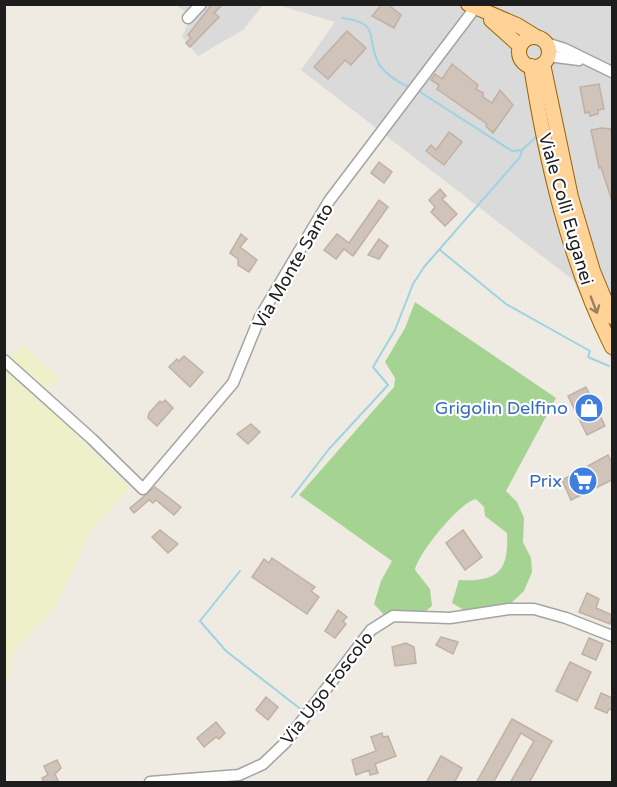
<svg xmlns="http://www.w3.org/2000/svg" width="617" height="787" viewBox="0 0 617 787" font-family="'Varela Round',sans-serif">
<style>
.residential{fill:#dbdada}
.farmland{fill:#eef0ca}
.forest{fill:#a5d392}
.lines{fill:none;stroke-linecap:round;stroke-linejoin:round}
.stream{stroke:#9dd3e2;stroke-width:2}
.building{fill:#d0c4ba;stroke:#c2b0a2;stroke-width:1.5}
.minor-casing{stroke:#a4a4a4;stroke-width:13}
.major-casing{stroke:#966400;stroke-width:16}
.minor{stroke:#fff;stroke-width:10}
.major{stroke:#ffd297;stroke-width:14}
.oneway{stroke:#998160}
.labels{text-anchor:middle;stroke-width:4.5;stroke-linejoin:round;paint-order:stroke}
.street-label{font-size:18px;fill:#1d1d1d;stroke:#fff}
.shop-label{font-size:18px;fill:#366cbe;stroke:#fff;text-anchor:end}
</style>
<rect width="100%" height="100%" fill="#efebe2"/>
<g class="residential">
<polygon points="176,5 263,5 243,30 198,56 182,37 191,16"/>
<polygon points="278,5 612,5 612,362 573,280 301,70 335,22"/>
</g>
<g class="farmland">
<polygon points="22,344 60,379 46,392 9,358"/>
<polygon points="5,370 66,424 130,487 91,531 54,610 14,651 5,689"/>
</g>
<path class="forest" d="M415 302 556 398 506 491 517 502 524 518 523 542 531 558 532 572 524 591 508 606 471 614 452 603 459 580C498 582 509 571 507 533L485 516 484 507 476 499C460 502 418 553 415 570L430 589 432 606 422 614 385 616 374 604 381 581 392 561 299 495 394 387 395 378 385 362 405 328Z"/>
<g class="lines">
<g class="stream">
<path d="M342 18C380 23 366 34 377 60 382 72 397 82 409 87"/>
<polyline points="417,90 512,151 522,150 537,136"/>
<polyline points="440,250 506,304 590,351 588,357 609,366"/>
<polyline points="292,497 329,449 388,385 373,367 395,330 413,284 424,267 520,157 522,150"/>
<polyline points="240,571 200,621 226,651 303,711"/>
</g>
</g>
<g class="building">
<polygon points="212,4 223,4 214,13 219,17 190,47 186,43 191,38 188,35"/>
<polygon points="382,4 387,4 401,15 394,28 372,16"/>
<polygon points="347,31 366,48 351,65 345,60 328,79 314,67"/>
<polygon points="452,64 478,85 476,89 483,93 483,97 492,103 500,90 513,105 493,133 486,126 487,124 437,89 439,85 431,80 435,74 442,79"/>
<polygon points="599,84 604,109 598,110 598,114 590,116 589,112 585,113 580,87"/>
<polygon points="601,128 611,129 612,140 612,201 601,167 599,168 591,130"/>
<polygon points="449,132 462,142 444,165 426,151 431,145 436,150"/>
<polygon points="379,162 392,172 384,183 371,173"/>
<polygon points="440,189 446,196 442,199 457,214 445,226 431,212 435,207 429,200"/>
<polygon points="379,200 388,207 353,256 344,249 336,259 324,250 337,234 349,243"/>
<polygon points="241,234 247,239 240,247 257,260 249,272 238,265 238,259 230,253"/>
<polygon points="379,239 388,246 379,259 368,255"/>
<polygon points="184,356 203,372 190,387 169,367 177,359 179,361"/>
<polygon points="586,387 605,426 587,435 568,396"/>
<polygon points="165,400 173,408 157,426 148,418 149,413 160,401 162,403"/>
<polygon points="251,424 260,432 248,444 237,434"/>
<polygon points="608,455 612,463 612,480 571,500 562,480"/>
<polygon points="155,487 181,507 174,515 156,500 153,503 149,500 134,513 130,508"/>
<polygon points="160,530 178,544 168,553 152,537"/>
<polygon points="463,530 482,557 465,570 446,543"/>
<polygon points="272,558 315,587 311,591 319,597 307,614 252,577 264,559 269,563"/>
<polygon points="587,593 599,599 596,608 612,615 610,624 579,612"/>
<polygon points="338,610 347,617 343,621 346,624 335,638 325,631"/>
<polygon points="441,637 458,642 453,654 436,645"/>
<polygon points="589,638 603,644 596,660 582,654"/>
<polygon points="406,643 414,647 416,663 395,666 392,647"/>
<polygon points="570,662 591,672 577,701 556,691"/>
<polygon points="601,693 612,698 612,710 609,709 607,713 595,708"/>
<polygon points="266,697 278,707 268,720 256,710"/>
<polygon points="512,719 552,741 529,783 510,783 534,741 521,733 493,783 476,783"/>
<polygon points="216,722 225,733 219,739 216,737 204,747 197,738"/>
<polygon points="382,733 383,737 388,736 396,756 375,764 378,773 370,775 369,770 356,775 352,760 376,751 371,737"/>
<polygon points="441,756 462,768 454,783 426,783"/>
<polygon points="57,760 61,768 55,774 59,783 44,783 42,778 48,775 44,766"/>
</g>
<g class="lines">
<g class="minor-casing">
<g id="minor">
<polyline points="188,18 201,4"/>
<polyline points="546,43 565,49 612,72"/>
<polyline points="548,56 579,60"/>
<polyline points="4,360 92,439 143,489 233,383 260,317 329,201 475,8"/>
<polyline points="150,782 239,775 263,764 285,743 371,630 393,616 450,618 509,609 534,609 566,618 612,636"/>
</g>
</g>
<g class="major-casing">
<g id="major">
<polyline points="468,4 517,25 535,36"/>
<polyline points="491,20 520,46"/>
<circle cx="534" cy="52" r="15"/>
<polyline points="543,64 571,197 593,271 612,317"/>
<path d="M531 66C546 161 569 261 612 347"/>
</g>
</g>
<use href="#minor" class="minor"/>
<use href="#major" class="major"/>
</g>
<defs><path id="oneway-shaft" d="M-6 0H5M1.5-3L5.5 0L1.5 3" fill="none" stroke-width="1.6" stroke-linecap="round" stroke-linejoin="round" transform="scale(1.5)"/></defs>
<use class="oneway" href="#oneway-shaft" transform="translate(594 305) rotate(69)"/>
<defs>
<g id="shop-disc" transform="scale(1.5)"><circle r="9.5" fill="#3f7fe0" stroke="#fff"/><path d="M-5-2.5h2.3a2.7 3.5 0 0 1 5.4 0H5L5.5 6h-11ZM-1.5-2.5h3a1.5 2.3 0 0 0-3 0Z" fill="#fff"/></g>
<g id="supermarket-disc" transform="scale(1.5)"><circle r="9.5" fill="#3f7fe0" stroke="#fff"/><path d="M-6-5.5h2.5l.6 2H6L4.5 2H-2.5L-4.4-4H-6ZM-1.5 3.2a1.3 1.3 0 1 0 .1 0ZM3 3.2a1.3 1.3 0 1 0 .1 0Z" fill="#fff"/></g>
</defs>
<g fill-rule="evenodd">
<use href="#shop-disc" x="589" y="408"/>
<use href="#supermarket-disc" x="583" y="481"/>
</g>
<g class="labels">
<g class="street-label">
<text transform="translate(566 209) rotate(74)" y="6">Viale Colli Euganei</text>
<text transform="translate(293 266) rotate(-60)" y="6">Via Monte Santo</text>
<text transform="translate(327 688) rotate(-52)" y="6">Via Ugo Foscolo</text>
</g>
<g class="shop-label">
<text x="568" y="414">Grigolin Delfino</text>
<text x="562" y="487">Prix</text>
</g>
</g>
<rect width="617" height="787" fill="none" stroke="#1d1d1d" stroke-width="12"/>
</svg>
